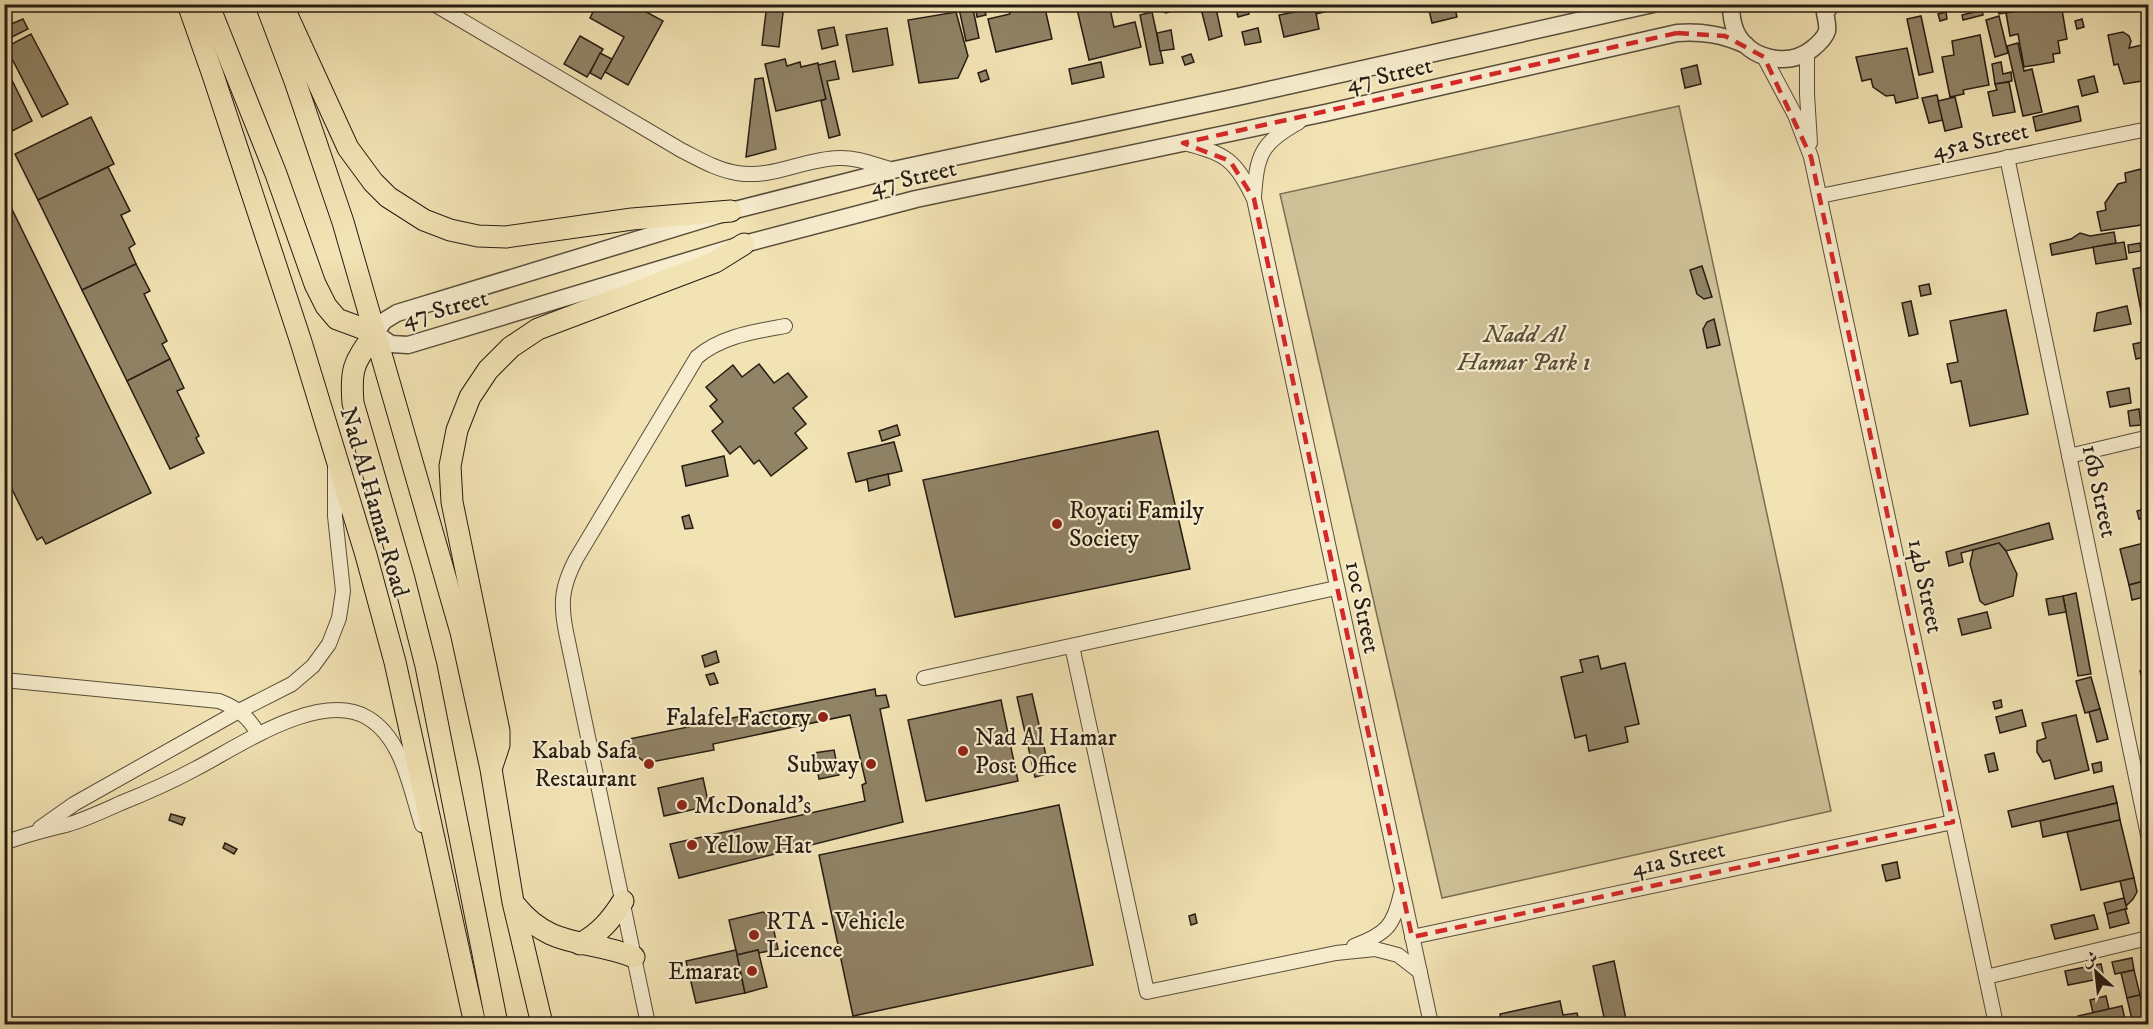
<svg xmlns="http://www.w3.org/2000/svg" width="2153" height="1029" viewBox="0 0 2153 1029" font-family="'IM FELL DW Pica',Amiri,serif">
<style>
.green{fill:#cfc198;stroke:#7a6e55;stroke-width:1.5}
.building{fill:#908366;stroke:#261c12;stroke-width:1.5}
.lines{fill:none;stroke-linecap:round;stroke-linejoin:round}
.minor-casing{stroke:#594e3a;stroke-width:16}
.tertiary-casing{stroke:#594e3a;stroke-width:19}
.primary-casing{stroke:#261c12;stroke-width:23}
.minor{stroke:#f7edce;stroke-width:14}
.tertiary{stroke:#f7edce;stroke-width:16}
.primary{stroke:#f2e3b4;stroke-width:21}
.marked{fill:none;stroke:#d62828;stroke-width:4.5;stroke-dasharray:12 8;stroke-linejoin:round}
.poi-dot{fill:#8f2418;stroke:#f7edce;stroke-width:2}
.labels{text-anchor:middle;stroke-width:4.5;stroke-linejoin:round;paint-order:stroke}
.street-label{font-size:24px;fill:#261c12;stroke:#f7edce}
.park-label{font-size:24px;font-style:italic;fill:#594e3a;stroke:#f7edce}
.poi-label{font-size:24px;fill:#261c12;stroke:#f7edce;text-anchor:start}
</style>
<rect width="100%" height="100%" fill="#f2e3b4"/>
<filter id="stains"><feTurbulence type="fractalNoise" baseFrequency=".00333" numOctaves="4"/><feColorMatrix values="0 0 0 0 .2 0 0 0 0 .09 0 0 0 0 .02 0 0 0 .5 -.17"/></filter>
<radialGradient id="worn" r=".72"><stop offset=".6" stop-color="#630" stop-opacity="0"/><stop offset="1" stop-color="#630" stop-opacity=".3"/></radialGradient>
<polygon class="green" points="1679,106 1831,811 1442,898 1280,194"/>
<g class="building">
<polygon points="597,4 632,4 663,21 628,85 605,72 624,37 590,18"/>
<polygon points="767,4 784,4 779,47 762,45"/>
<polygon points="958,4 972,4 979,38 966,41"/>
<polygon points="975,4 983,4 986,15 977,17"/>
<polygon points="1044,4 1052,39 996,52 988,19 1010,14 1008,5"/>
<polygon points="1096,4 1109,4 1114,27 1135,22 1141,47 1089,60 1077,9"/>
<polygon points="1147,4 1195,4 1166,13"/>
<polygon points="1215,4 1222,36 1209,40 1200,5"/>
<polygon points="1246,4 1249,14 1238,17 1235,5"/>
<polygon points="1272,4 1298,4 1277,8"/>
<polygon points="1314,4 1327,4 1328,11 1316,14"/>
<polygon points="1395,4 1410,4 1411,6 1396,9"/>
<polygon points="1454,4 1457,17 1432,23 1429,10"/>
<polygon points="1997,4 2023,4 2024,10 1999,14"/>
<polygon points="2052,4 2061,4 2067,39 2058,41 2060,53 2053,54 2054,62 2024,67 2018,34 2010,36 2006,13"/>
<polygon points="1315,8 1319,29 1284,37 1279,15"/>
<polygon points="1982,10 1983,15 1963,20 1962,15"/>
<polygon points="956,12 968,56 958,78 919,83 908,20"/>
<polygon points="1152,12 1163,63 1150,65 1140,15"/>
<polygon points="1946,12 1947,19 1940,21 1938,14"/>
<polygon points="1921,16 1933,72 1919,75 1907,19"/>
<polygon points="1999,16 2008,53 1995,57 1986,20"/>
<polygon points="23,19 28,29 4,41 4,27"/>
<polygon points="2082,19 2084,27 2077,29 2075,21"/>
<polygon points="834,27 838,45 822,49 818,30"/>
<polygon points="887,28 893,65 853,72 846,35"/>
<polygon points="1258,28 1261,42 1245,45 1242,32"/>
<polygon points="2148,28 2148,80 2124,84 2118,64 2114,65 2108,35 2123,32 2129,36 2131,41 2129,48 2146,44 2141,35 2143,29"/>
<polygon points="1171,30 1174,49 1160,51 1157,33"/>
<polygon points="31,34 68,104 42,117 6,47"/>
<polygon points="1980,35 1989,85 1963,90 1964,94 1950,97 1942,57 1954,55 1952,41"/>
<polygon points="580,36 603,49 587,77 564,64"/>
<polygon points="2018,43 2024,71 2032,69 2042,112 2023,116 2007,46"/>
<polygon points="1907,48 1918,98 1896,103 1894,95 1886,96 1873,87 1871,79 1862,81 1856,57"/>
<polygon points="600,53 612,59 601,79 590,73"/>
<polygon points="1191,54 1194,62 1185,65 1182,57"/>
<polygon points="785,59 787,66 800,62 801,67 818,63 826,99 776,111 765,64"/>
<polygon points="835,61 839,79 827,81 840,135 829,138 821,101 826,99 818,65"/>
<polygon points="1101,62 1104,77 1072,84 1069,69"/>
<polygon points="2001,62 2003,74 2011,72 2012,81 1995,84 1992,64"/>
<polygon points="4,64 32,121 4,135"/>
<polygon points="1697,65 1701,84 1685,88 1681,69"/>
<polygon points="986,70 989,79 981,82 978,73"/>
<polygon points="2094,76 2098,92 2082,96 2078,80"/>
<polygon points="763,78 776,149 746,157 755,79"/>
<polygon points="2009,82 2015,112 1993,116 1988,92 1997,90 1995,84"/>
<polygon points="1937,95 1943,120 1929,123 1922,98"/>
<polygon points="1955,97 1962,127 1945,131 1938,101"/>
<polygon points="2078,106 2081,121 2036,131 2033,117"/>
<polygon points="91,117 114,164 38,200 15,154"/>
<polygon points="108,167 130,211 121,215 135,244 129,248 136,264 82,290 38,200"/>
<polygon points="2141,169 2145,191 2148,190 2148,224 2101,231 2097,212 2106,210 2105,203 2118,184 2126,182 2125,173"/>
<polygon points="4,193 151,493 46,544 42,537 37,540 4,473"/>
<polygon points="2114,232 2116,243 2052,255 2050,244 2071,239 2080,233 2090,236"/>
<polygon points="2148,239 2148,248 2145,249 2143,240"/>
<polygon points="2124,242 2127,259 2096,264 2093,247"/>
<polygon points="2140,243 2141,251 2129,253 2128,245"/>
<polygon points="136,264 150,291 144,294 167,341 162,344 170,359 127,381 82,290"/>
<polygon points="1702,266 1712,297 1704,299 1697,294 1690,270"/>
<polygon points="2148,266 2148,315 2142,316 2133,269"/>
<polygon points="1929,284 1931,294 1921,296 1919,286"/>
<polygon points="1911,301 1918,334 1909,336 1902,303"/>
<polygon points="2127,306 2131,324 2094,331 2097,313"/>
<polygon points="2006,310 2028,414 1970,426 1961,381 1951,383 1947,364 1958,362 1950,321"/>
<polygon points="1714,319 1720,345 1707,348 1703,329 1707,322"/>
<polygon points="2148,341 2148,376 2145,357 2136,359 2133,344"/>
<polygon points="170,359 184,388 177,391 199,436 196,438 204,453 170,469 127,381"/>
<polygon points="759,364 774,383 788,373 807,397 793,408 806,424 795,433 807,448 771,476 759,460 754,464 740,446 730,454 712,431 723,422 710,406 717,400 706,387 733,365 742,377"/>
<polygon points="2129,388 2131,403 2110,407 2107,392"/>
<polygon points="2139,409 2141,425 2130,426 2128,411"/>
<polygon points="897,425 900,435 882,441 879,431"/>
<polygon points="1158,431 1190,569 955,617 923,480"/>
<polygon points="894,442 902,471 856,482 848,453"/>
<polygon points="724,456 728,476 686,486 682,466"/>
<polygon points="2148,465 2148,481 2146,482 2142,466"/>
<polygon points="888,474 890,485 869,491 867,479"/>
<polygon points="2148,508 2148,517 2139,519 2137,511"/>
<polygon points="689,515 693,528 685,529 682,517"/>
<polygon points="2049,523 2053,539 2006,551 1999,543 1961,553 1963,562 1949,566 1946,552"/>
<polygon points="2148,542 2148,580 2129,585 2120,549"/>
<polygon points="1999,543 2006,551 2017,574 2013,596 1985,605 1980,601 1970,564 1973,550"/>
<polygon points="2148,580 2148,596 2132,600 2129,585"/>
<polygon points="2076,593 2091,674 2078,676 2063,596"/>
<polygon points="2063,596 2066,612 2049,615 2046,599"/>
<polygon points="1987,612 1991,628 1962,635 1958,619"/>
<polygon points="716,651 719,662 705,667 702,656"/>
<polygon points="1598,656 1601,669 1625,663 1639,724 1625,727 1628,742 1589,751 1586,735 1575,738 1561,677 1583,672 1580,660"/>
<polygon points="2148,668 2148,700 2140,671"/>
<polygon points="714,673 718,683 710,685 706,675"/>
<polygon points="2091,677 2100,709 2085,713 2076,681"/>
<polygon points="875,689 876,696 886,695 889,707 880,709 903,822 679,878 670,844 865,801 862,785 866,783 850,715 713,744 714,750 646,763 633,753 629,739"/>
<polygon points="1032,694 1050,773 1035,777 1017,697"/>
<polygon points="1001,700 1018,781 926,801 908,720"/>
<polygon points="2001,700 2002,707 1995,709 1993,702"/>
<polygon points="2100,709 2108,739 2097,742 2089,712"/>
<polygon points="2022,710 2026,726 2000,733 1996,717"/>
<polygon points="2076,715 2089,770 2055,779 2050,760 2043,762 2037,752 2037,741 2046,738 2042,723"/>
<polygon points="834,750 839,775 819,779 814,753"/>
<polygon points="1994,753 1998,770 1989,772 1985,755"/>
<polygon points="2101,762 2102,771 2094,773 2092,764"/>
<polygon points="703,778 709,806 664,816 658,788"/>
<polygon points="2113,786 2117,803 2012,827 2008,811"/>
<polygon points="2117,803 2120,820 2043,837 2040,821"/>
<polygon points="1059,805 1093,965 853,1016 819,855"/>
<polygon points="171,814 185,818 182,825 169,820"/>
<polygon points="2120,820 2134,878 2081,890 2067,832"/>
<polygon points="225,843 237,849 234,854 223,848"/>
<polygon points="1897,862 1900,878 1886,881 1882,865"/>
<polygon points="2134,878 2137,892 2133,899 2126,906 2120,881"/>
<polygon points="2124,898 2127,909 2107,914 2104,903"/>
<polygon points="2125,909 2129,923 2110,928 2107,914"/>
<polygon points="763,912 771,918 778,949 759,953 758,950 737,955 729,920"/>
<polygon points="1195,914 1197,923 1191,925 1189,916"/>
<polygon points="2094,915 2098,929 2055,939 2051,925"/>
<polygon points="736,950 745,993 696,1003 686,961"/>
<polygon points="758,950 767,987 745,993 737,955"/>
<polygon points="2132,958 2134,970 2115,974 2112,962"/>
<polygon points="1614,961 1627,1024 1610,1024 1610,1021 1605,1022 1593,966"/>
<polygon points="2101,964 2104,978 2068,985 2065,971"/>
<polygon points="2134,970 2140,995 2127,998 2121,973"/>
<polygon points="2140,995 2146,1024 2133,1024 2127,998"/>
<polygon points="2106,996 2109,1009 2093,1013 2090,1000"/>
<polygon points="1560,1001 1563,1015 1577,1013 1580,1024 1502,1024 1500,1014"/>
<polygon points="2122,1006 2126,1024 2080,1024 2078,1016"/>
</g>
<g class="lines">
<g class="minor-casing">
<g id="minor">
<path d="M434 4 681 150C699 159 717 170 737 173 772 179 804 159 838 158 857 157 875 165 893 170"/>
<polyline points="1807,53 1807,94 1810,143"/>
<polyline points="1764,57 1795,115 1811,157 1996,1024"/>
<path d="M1184 143C1226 154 1235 159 1254 199L1431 1024"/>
<polyline points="2007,157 2148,835"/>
<polyline points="1820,196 2148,129"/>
<path d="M1254 197C1257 154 1261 143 1299 122"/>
<polyline points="2069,456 2145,438"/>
<polyline points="1072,646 1147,992 1336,953 1375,949 1398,955 1420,972"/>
<polyline points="924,678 1336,588"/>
<path d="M4 680 219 701C237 708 249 717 258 734"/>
<polyline points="40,828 74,804 239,711 292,684 313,666 329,644 339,618 343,591 335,516 335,468"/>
<path d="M4 843C25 835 45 830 66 825 84 820 103 811 121 803 146 793 171 782 195 769 238 747 320 689 368 718 403 739 410 789 422 825"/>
<polyline points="1412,937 1953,822"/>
<path d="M1354 946C1386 934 1394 926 1401 893"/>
<polyline points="1986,977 2148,938"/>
<path d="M648 1024 566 632C560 602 562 586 576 559L697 357C722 336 753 332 785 326"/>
</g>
</g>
<g class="tertiary-casing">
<g id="tertiary">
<path d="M1653 4 1242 96 893 170 731 211 397 313 384 321 375 333 391 344 408 345 744 244 916 199 1325 113 1677 33C1703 31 1723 35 1746 45"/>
<path d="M1731 4C1731 14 1732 23 1736 32 1749 59 1788 68 1812 49 1817 45 1825 38 1827 31 1828 26 1826 18 1825 13L1832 4"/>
</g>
</g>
<g class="primary-casing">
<g id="primary">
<polyline points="188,4 213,75 301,342 366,555 395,662 475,1024"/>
<path d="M208 4 276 174 315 284 326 306 337 319 375 333C355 362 350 366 353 403L404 579 426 666 497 1024"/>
<polyline points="266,4 295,81 343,222 461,632 491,769 513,902 542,1024"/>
<polyline points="282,4 348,148 373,182 388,197 424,220 450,230 478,236 506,237 632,219 731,211"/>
<polyline points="492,766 499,745 499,731 452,502 450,466 457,430 470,397 488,370 511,347 538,329 715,262 744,244"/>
<path d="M515 905C551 950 587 938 634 957"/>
<path d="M580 944C600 933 611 920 623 901"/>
</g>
</g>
<use href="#minor" class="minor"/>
<use href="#tertiary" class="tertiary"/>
<use href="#primary" class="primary"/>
</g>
<path class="marked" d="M1677 33 1725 36 1764 57 1811 157 1953 822 1412 937 1254 199 1230 161 1183 143Z"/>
<g class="poi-dot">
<circle cx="1057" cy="524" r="6"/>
<circle cx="823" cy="717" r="6"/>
<circle cx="963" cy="751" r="6"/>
<circle cx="649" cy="764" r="6"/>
<circle cx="871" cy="764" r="6"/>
<circle cx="682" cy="805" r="6"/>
<circle cx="692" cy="845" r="6"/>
<circle cx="754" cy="935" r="6"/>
<circle cx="752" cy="971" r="6"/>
</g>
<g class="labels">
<g class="street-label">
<text transform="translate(1389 74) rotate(-13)" y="8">47 Street</text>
<text transform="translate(1980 140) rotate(-12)" y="8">45a Street</text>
<text transform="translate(913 177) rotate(-13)" y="8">47 Street</text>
<text transform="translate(445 308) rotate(-15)" y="8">47 Street</text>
<text transform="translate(2100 491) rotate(78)" y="8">16b Street</text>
<text transform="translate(375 502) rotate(74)" y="8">Nad Al Hamar Road</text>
<text transform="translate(1926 586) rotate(78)" y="8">14b Street</text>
<text transform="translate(1363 607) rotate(78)" y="8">10c Street</text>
<text transform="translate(1678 858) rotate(-12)" y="8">41a Street</text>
</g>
<g class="park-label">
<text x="1524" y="342">Nadd Al<tspan x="1524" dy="28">Hamar Park 1</tspan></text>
</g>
<g class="poi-label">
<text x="1069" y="518">Royati Family<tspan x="1069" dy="28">Society</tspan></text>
<text x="811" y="725" text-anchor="end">Falafel Factory</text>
<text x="975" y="745">Nad Al Hamar<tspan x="975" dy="28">Post Office</tspan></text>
<text x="637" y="758" text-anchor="end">Kabab Safa<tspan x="637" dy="28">Restaurant</tspan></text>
<text x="859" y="772" text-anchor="end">Subway</text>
<text x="694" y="813">McDonald's</text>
<text x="704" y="853">Yellow Hat</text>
<text x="766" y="929">RTA - Vehicle<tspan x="766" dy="28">Licence</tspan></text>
<text x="740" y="979" text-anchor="end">Emarat</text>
</g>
</g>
<rect width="2153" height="1029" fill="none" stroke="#f2e3b4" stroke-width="24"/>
<rect x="6" y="6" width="2141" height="1017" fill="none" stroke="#261c12" stroke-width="3"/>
<rect x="12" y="12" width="2129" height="1005" fill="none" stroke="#261c12" stroke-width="1.5"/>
<g transform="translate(2096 972) rotate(333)" stroke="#f7edce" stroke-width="4.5" paint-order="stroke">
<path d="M0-4.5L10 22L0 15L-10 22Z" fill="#261c12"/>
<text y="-9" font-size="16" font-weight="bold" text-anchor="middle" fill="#261c12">ش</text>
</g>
<rect width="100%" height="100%" filter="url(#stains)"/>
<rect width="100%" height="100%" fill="url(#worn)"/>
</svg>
